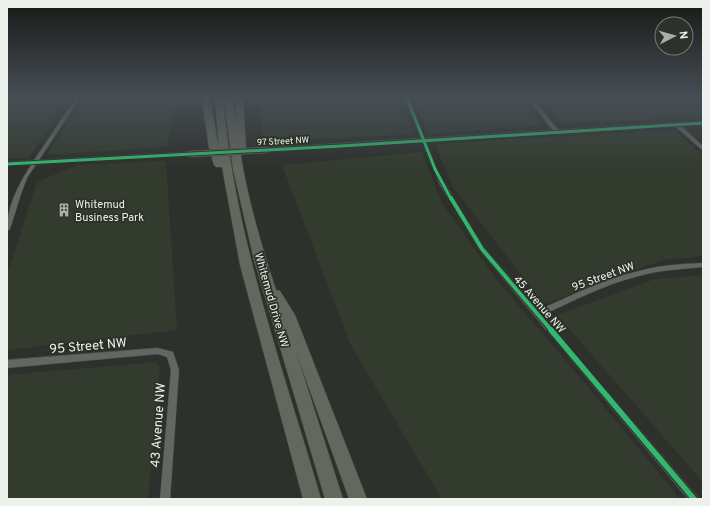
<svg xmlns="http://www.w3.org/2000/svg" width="710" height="506" viewBox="0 0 710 506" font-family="Overpass,sans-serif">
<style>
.built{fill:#333b2e}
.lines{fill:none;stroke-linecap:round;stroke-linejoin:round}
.minor-casing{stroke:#494b48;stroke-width:1}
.tertiary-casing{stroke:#494b48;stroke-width:1}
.motorway-casing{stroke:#494b48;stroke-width:1}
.minor{fill:#636661;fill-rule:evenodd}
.tertiary{fill:#636661;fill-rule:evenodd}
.motorway{fill:#62685d;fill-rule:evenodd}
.tertiary-bridge-casing{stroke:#494b48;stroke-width:7;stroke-linecap:butt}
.tertiary-bridge{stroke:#636661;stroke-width:6}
.cycleway-far2-casing{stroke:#2c3229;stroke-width:5}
.cycleway-far1-casing{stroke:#2c3229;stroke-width:6}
.cycleway-casing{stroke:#2c3229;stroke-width:8}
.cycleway-far2{stroke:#33b770;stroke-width:3}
.cycleway-far1{stroke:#33b770;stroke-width:4}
.cycleway{stroke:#33b770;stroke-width:5.5}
.labels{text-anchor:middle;stroke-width:3.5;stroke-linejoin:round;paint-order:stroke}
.far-street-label{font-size:9px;fill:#edf1eb;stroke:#2c3229}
.poi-label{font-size:11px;fill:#edf1eb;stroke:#2c3229;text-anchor:start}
.street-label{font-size:11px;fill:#edf1eb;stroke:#2c3229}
.near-street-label{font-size:13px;fill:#edf1eb;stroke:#2c3229}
</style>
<rect width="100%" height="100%" fill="#2d302b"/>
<g class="built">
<polygon points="7,98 68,98 29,158 7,159"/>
<polygon points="84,98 176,98 167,147 47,155"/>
<polygon points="260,98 401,98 414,134 332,139 262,136"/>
<polygon points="414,98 522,98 542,125 428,134"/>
<polygon points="541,98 703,98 703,118 562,123"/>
<polygon points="674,130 703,156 703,256 663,260 544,304 452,186 435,144"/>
<polygon points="422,152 442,203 496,279 585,383 680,499 442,499 351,346 282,165"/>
<polygon points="166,161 177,330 7,350 7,275 37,182 77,165"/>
<polygon points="703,275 703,482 557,315 655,279"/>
<polygon points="156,362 160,367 148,499 7,499 7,375"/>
</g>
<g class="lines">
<g class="minor-casing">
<g id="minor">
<path d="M76 98H80L27 178 21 194 10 229 7 231C7 198 27 171 45 144 55 129 66 113 76 98Z"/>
<path d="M405 98H409L437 169 446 185 484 247 538 310C571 296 604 279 639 271 660 265 682 264 703 263V267C682 269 660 270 639 276 605 284 574 301 542 315L697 496 699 499H688L480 251 440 185 433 169Z"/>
<polygon points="528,98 532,98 559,131 559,133 555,133"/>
<polygon points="675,124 679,124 703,146 703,149 701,149 675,126"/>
<polygon points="158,348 173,352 179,370 170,499 160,499 171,370 167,357 158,354 7,368 7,360"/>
</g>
</g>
<g class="tertiary-casing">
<g id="tertiary">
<polygon points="703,121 703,125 265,152 262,150 265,148"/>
<polygon points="190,152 192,153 192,155 7,166 7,162"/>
</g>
</g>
<g class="motorway-casing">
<g id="motorway">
<path d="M202 98H210L219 150 215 98H223C234 235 283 368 321 499H303L240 265 222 167H216L214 165 209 148Z"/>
<path d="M224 98H232L236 122 235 98H243L246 147 244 149 240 150C247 197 261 244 276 290L280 291 295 315 367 499H349L296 352 343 499H325L254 260 233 169Z"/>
</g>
</g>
<use href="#minor" class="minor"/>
<use href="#tertiary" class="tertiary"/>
<use href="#motorway" class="motorway"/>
<g class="tertiary-bridge-casing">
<polyline id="tertiary-bridge" points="190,154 265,150"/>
</g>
<use href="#tertiary-bridge" class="tertiary-bridge"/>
<g class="cycleway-far2-casing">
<g id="cycleway-far2">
<polyline points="407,98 435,169 451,199"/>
<polyline points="7,164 341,146 703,123"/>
</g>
</g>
<g class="cycleway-far1-casing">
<polyline id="cycleway-far1" points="451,198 482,249 552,331"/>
</g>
<g class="cycleway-casing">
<polyline id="cycleway" points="551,330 694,499"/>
</g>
<use href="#cycleway-far2" class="cycleway-far2"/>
<use href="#cycleway-far1" class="cycleway-far1"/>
<use href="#cycleway" class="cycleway"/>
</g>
<linearGradient id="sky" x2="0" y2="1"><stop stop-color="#191a18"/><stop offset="0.58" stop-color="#464e55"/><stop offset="1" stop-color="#464e55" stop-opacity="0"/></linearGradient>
<rect width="710" height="168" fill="url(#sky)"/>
<defs>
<g id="building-bare" transform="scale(1.08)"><path d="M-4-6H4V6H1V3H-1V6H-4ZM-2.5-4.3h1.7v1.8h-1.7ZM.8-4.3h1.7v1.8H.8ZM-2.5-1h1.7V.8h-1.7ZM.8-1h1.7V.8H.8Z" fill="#aaada8" stroke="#2c3229" stroke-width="2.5" paint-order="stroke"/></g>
</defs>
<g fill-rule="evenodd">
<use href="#building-bare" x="64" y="210"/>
</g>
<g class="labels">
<g class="far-street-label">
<text transform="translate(283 141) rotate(-3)" y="3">97 Street NW</text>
</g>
<g class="poi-label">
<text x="75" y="208">Whitemud<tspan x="75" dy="13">Business Park</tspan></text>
</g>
<g class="street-label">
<text transform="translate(603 276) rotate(-20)" y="4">95 Street NW</text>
<text transform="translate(272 300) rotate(74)" y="4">Whitemud Drive NW</text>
<text transform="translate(540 304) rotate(49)" y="4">45 Avenue NW</text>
</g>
<g class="near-street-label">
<text transform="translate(88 345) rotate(-5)" y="5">95 Street NW</text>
<text transform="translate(157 425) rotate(-86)" y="5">43 Avenue NW</text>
</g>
</g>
<rect width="710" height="506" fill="none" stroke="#edf1eb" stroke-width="16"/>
<g transform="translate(674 36) rotate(84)"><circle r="19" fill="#2c3229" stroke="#797e77"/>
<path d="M0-3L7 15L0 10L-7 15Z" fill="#aaada8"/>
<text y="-6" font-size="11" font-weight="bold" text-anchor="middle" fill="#edf1eb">N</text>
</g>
</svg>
